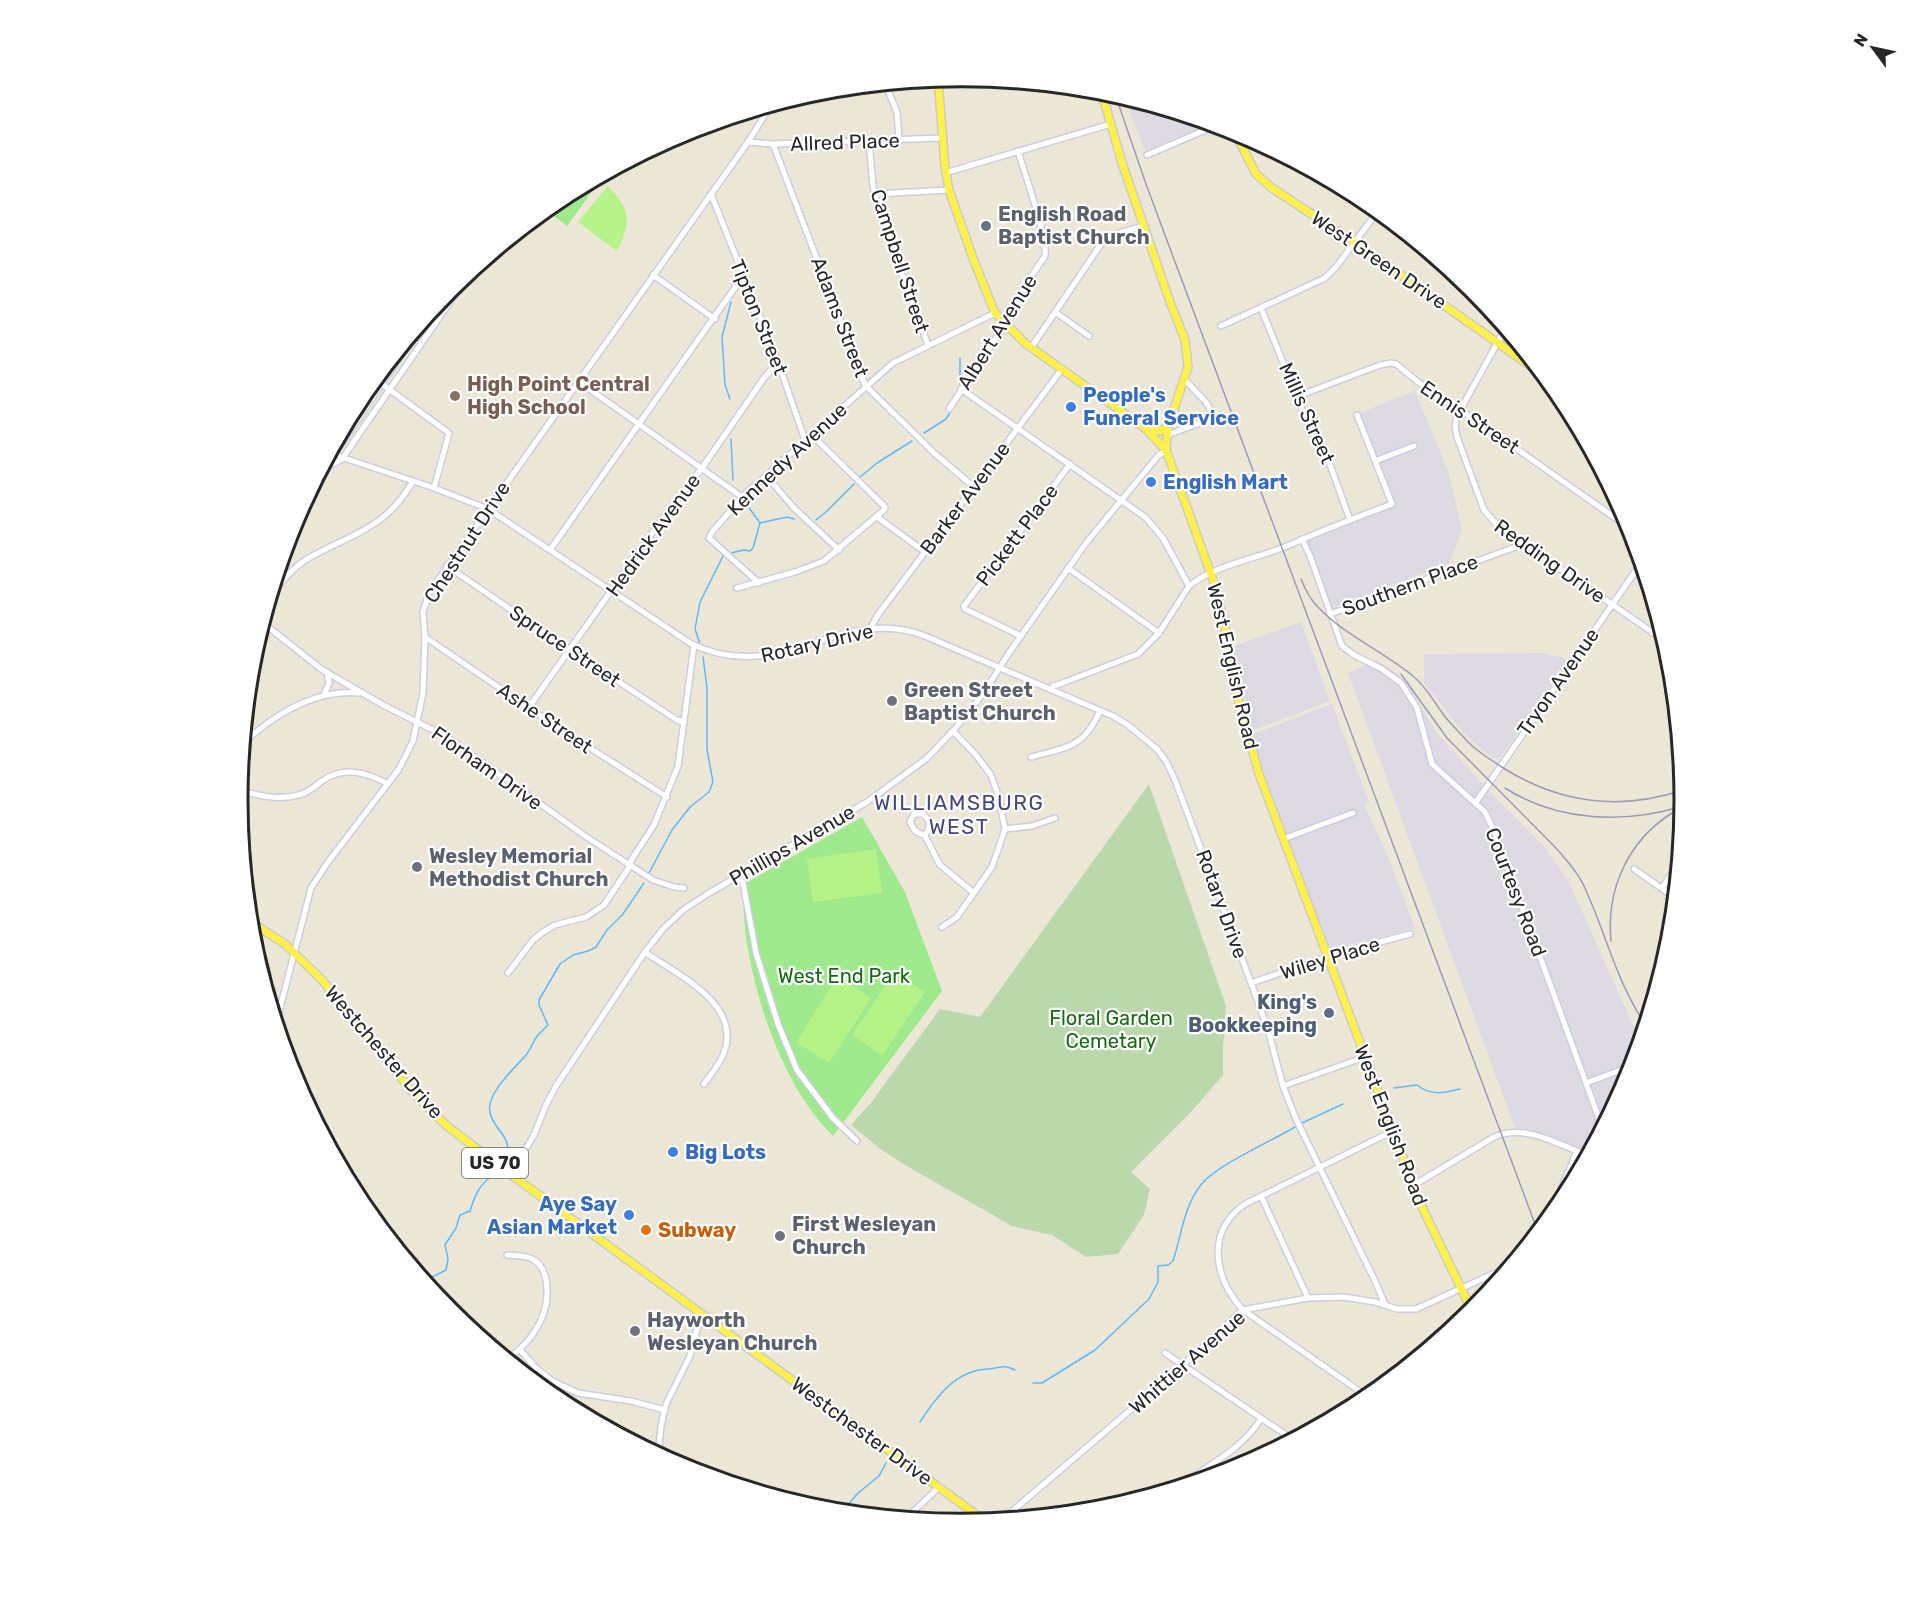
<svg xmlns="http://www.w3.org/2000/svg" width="1921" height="1600" viewBox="0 0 1921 1600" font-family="Rubik,sans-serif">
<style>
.industrial{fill:#ddd9e3}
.green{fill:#9fe98d}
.cemetery{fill:#bbd7ac}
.pitch{fill:#b5f287}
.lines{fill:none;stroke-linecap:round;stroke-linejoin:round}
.stream{stroke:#5eb9fa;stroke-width:1.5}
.minor-casing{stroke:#cccde3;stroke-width:8}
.major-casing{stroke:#cbcbcb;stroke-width:10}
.minor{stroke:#fff;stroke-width:5}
.major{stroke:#feef4a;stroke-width:7}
.rail{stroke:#9a9ab4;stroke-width:1.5}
.worship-dot{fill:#6b7280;stroke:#fff;stroke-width:2}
.education-dot{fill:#8d6e63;stroke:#fff;stroke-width:2}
.shop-dot{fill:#3f7fe0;stroke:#fff;stroke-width:2}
.service-dot{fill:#5c6f8a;stroke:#fff;stroke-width:2}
.food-dot{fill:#e8710a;stroke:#fff;stroke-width:2}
.labels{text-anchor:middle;stroke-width:4.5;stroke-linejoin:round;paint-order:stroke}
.shield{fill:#fff;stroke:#686868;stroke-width:1.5}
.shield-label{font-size:18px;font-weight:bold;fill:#272727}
.street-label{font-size:20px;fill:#272727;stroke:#fff}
.worship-label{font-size:20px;font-weight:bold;fill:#5b616d;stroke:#fff;text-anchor:start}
.education-label{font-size:20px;font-weight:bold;fill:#785e54;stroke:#fff;text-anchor:start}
.shop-label{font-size:20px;font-weight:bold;fill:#366cbe;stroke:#fff;text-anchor:start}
.park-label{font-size:20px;fill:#176a12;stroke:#fff}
.service-label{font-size:20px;font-weight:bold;fill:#4e5e75;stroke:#fff;text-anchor:end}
.food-label{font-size:20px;font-weight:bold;fill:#c56008;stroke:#fff;text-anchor:start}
.neighbourhood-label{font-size:21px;letter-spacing:1.5px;fill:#44467c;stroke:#fff}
.rim{fill:none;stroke:#272727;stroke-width:3}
</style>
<rect width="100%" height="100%" fill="#ece6d7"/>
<g class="industrial">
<polygon points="1124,97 1211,123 1145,151"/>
<polygon points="1415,391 1448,471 1462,530 1449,564 1332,608 1305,540 1393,506 1357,414"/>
<polygon points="1301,622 1330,701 1248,732 1234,646"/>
<polygon points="1541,653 1568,659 1499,760 1487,754 1464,733 1424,683 1424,654"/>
<polygon points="1377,660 1399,675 1413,693 1436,732 1480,781 1543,845 1569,882 1640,1041 1629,1077 1589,1152 1522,1128 1515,1128 1348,673"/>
<polygon points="1332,704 1369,802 1364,805 1388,856 1415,928 1330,950 1248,736"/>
</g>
<g class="green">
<path d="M585 184 593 190 567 226 548 212V209C557 197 572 191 585 184Z"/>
<path d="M862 817 905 892 942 991 833 1136C787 1090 759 1013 748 949 744 930 744 909 742 890L746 883Z"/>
</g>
<polygon class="cemetery" points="1149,784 1226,1006 1223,1048 1223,1075 1191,1112 1131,1172 1150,1189 1144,1215 1118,1254 1086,1257 1052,1235 1012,1226 905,1165 879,1148 851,1125 870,1104 940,1009 980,1017"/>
<g class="pitch">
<path d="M608 186C631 209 631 223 617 251L578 222Z"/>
<polygon points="876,849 882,893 813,902 807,859"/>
<polygon points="895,971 925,992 882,1056 852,1035"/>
<polygon points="838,976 871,998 829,1063 796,1042"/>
</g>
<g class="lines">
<g class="stream">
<polyline points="960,358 960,384"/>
<polyline points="730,399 725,385 722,337 731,302"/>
<polyline points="924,433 946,419 960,397"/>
<polyline points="731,439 733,480"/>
<polyline points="859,478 877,463 912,441"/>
<polyline points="816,520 826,512 854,484"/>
<polyline points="760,523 787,517 794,519"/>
<polyline points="731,553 744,550 750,551 753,548 760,523 747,505"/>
<polyline points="700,644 695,629 700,602 723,556"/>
<polyline points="649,873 672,830 690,807 709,792 713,782 707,749 707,688 703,657"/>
<path d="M1394 1088 1417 1085C1431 1096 1444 1093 1460 1089"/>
<polyline points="1302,1123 1343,1104"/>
<path d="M507 1158C512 1134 494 1132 490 1112 486 1093 515 1068 526 1055 531 1049 533 1041 538 1035 541 1032 545 1028 548 1025L539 1005V1000L560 964 573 955 588 951 596 947 607 930 623 914 644 883"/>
<path d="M424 1281 446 1270 448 1259 445 1245 456 1228 460 1215 470 1211C475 1195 479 1185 493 1175"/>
<path d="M1033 1383H1042L1095 1350 1149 1299 1158 1282V1266L1168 1265 1173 1261C1181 1236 1184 1207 1200 1186 1214 1166 1272 1141 1295 1127"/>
<path d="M920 1422C936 1397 956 1370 988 1369 1001 1368 1003 1364 1015 1370"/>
<polyline points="842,1512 857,1494 879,1476 886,1463"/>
</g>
<g class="minor-casing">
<g id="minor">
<polyline points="920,81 938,80"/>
<polyline points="885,84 897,112 899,140"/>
<polyline points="869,141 873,186 880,215 928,345"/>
<polyline points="748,142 773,144 942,138"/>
<polyline points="773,144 865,385 934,453 974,487"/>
<polyline points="1147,155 1217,125"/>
<polyline points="945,173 1111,124"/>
<polyline points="711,194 778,362 805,440"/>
<polyline points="875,194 949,190"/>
<polyline points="653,275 715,319"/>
<polyline points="1261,308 1307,422 1328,459 1350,520"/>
<polyline points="1055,312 1089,336"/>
<polyline points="1221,326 1325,278 1336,267 1378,211"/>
<polyline points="1505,329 1457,416 1455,426 1457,437 1484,510 1497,525 1665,641"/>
<polyline points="1031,348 1103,241 1119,233 1144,226"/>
<polyline points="375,379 449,433 434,488"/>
<polyline points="578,381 742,497"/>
<polyline points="961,389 1145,517 1163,538 1189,586"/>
<polyline points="1298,396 1380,365 1391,363 1396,364 1418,382 1497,435 1631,529"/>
<path d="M949 409 1005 324 1012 305 1045 256C1048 238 1024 172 1018 151"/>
<polyline points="1167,435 1211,419 1213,415 1206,402 1185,380"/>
<path d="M329 453 434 488 488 509 690 643C780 688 842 603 925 636L1113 716 1128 725 1157 749 1166 761 1175 780 1253 988 1268 1030 1283 1086 1296 1119 1376 1283 1385 1305"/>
<polyline points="331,455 339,447 434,306"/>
<polyline points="1375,461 1414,446"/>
<polyline points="320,471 342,459 471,271"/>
<polyline points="766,475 793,507 839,550"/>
<polyline points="877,517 925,552"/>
<polyline points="1302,539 1310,556 1342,646 1354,655 1382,669 1401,683 1417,708 1432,764 1485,812 1495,833 1602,1127"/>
<polyline points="550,550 743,276"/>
<polyline points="447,566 570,650 677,720 684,722"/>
<polyline points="1068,568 1159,633"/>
<polyline points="759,583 709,538 712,532 744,495 893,363 995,313"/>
<polyline points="737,588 795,572 824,561 884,510 885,507 811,434"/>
<path d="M270 595C282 582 292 568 307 559 352 533 385 530 413 481"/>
<polyline points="1330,614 1524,544"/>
<polyline points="262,622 321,669 383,705 447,737 585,836 653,880 674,887 684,888"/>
<polyline points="870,629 877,616 1062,369"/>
<polyline points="1021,636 965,609 964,606 1070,464"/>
<polyline points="425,637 554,725 667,797"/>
<path d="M1051 690 1053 686 1060 684 1138 654 1159 633 1189 586C1216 564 1261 558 1292 544 1325 529 1358 517 1392 504L1357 415"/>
<polyline points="324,695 329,683 327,672"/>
<polyline points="529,707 657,526 702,468 764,378 778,362"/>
<path d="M242 744C274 715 315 689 359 693"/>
<path d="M1031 757C1067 747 1084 748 1100 711"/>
<path d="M238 790C256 795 279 801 298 795 308 793 314 787 322 781 344 766 366 772 388 784"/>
<polyline points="1476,802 1641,563"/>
<polyline points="1005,829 1032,826 1055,818"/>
<polyline points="925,836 929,827 929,821 923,814 914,814 910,822 915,831 925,836 940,865 974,893"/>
<polyline points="1283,839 1353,813"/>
<polyline points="1634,869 1674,897"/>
<polyline points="738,876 743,883 756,953 778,1024 797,1070 833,1118 857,1141"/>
<polyline points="1662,888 1678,865"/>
<polyline points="942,927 957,917 992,867 1005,829 999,798 991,775 975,754 953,731"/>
<path d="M645 952C677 975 742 1003 724 1053 720 1064 711 1074 704 1084"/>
<polyline points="508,973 533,940 543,932 555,925 586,917 604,905 628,869 632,859 654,825 678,766 694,645"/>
<polyline points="1251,983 1335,954 1410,934"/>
<polyline points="276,1024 311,888 328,862 399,769 413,741 423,693 425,637 423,612 429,593 748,142 771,105"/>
<polyline points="1586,1083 1632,1066"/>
<polyline points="1283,1086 1365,1057"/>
<polyline points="510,1175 534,1135 546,1105 556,1086 645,952 663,929 683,910 709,893 867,802 926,759 953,731 983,694 1009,653 1086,543 1158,456 1166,450"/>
<path d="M1414 1185 1494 1137C1524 1123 1559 1145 1587 1155"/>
<polyline points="1261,1196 1308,1298"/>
<polyline points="1556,1210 1555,1204 1577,1151"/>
<path d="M507 1255C516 1256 527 1255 534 1260 541 1264 545 1273 546 1280 552 1312 533 1342 507 1359"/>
<polyline points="520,1350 536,1368 552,1381 578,1393 631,1401 665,1410"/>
<polyline points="1165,1353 1292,1439"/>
<path d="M1368 1397 1243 1310C1213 1277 1206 1231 1245 1204L1393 1131"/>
<polyline points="658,1455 661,1426 666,1404 690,1356 701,1314"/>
<polyline points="705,1475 742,1483"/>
<path d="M1181 1485C1211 1463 1240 1451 1261 1419"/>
<polyline points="907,1518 939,1487"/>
<polyline points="1003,1519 1183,1365 1243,1310 1308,1298 1344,1297 1375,1302 1397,1309 1416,1309 1506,1268"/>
</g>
</g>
<g class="major-casing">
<g id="major">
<polyline points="938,79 945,167 949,190 974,261 995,313 1026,344 1145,428 1166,450 1216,588 1225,627 1238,699 1259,774 1421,1205 1472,1311"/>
<polyline points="1101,90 1122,163 1170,302 1185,340 1188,367 1168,427 1166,450"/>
<polyline points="1234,131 1256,174 1272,188 1354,242 1542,374"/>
<polyline points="1145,428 1160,431 1168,427"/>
<polyline points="249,921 285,944 322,980 415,1095 447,1126 502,1168 985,1521"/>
</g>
</g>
<use href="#minor" class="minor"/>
<use href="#major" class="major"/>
<g class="rail">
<polyline points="1115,94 1147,187 1538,1232"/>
<path d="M1301 579C1305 589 1310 599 1317 606 1341 633 1384 652 1413 676 1427 687 1435 704 1446 718 1453 726 1461 734 1468 742 1479 753 1491 760 1505 769 1560 803 1620 811 1683 790"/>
<path d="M1401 674 1447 738 1555 847C1565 858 1576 870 1583 884 1605 930 1616 981 1645 1024"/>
<path d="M1505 788C1558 822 1625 824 1683 806"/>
<path d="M1611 941C1606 889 1628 841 1672 813"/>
</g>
</g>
<g class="worship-dot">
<circle cx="986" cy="226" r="6"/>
<circle cx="892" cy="701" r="6"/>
<circle cx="417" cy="867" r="6"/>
<circle cx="780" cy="1236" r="6"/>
<circle cx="635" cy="1331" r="6"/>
</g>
<circle class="education-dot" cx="455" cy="396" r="6"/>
<g class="shop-dot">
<circle cx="1071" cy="407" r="6"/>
<circle cx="1151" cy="482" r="6"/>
<circle cx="673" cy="1152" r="6"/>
<circle cx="629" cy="1215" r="6"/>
</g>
<circle class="service-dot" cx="1329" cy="1013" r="6"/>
<circle class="food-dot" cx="646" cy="1230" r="6"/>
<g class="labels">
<rect class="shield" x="462" y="1148" width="66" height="30" rx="4.5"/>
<g class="shield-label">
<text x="495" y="1169">US 70</text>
</g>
<g class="street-label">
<text transform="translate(845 142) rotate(-2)" y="7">Allred Place</text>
<text transform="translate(1379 260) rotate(34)" y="7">West Green Drive</text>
<text transform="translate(900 261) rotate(72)" y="7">Campbell Street</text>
<text transform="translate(759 317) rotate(68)" y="7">Tipton Street</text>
<text transform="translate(840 317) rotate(69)" y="7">Adams Street</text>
<text transform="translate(997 332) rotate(-58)" y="7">Albert Avenue</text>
<text transform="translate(1307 413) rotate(66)" y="7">Millis Street</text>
<text transform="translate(1470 417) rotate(34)" y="7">Ennis Street</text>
<text transform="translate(787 459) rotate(-43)" y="7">Kennedy Avenue</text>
<text transform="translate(965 498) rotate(-53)" y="7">Barker Avenue</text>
<text transform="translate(653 535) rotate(-54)" y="7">Hedrick Avenue</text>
<text transform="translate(1017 535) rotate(-53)" y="7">Pickett Place</text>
<text transform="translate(467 542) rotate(-57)" y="7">Chestnut Drive</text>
<text transform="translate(1550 561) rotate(35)" y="7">Redding Drive</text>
<text transform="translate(1410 585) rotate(-20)" y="7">Southern Place</text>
<text transform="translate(817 643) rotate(-13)" y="7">Rotary Drive</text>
<text transform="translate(565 646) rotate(34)" y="7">Spruce Street</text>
<text transform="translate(1233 666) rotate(77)" y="7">West English Road</text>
<text transform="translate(1558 682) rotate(-55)" y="7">Tryon Avenue</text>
<text transform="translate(545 718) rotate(34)" y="7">Ashe Street</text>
<text transform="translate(487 768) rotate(35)" y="7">Florham Drive</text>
<text transform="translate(792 845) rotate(-30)" y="7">Phillips Avenue</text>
<text transform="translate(1516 892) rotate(69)" y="7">Courtesy Road</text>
<text transform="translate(1222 904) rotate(70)" y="7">Rotary Drive</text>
<text transform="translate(1330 958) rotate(-17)" y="7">Wiley Place</text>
<text transform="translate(384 1052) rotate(49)" y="7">Westchester Drive</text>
<text transform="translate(1391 1125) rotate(69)" y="7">West English Road</text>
<text transform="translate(1187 1362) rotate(-41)" y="7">Whittier Avenue</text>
<text transform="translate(862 1431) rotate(36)" y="7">Westchester Drive</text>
</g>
<g class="worship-label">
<text x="998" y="221">English Road<tspan x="998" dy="23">Baptist Church</tspan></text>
<text x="904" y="697">Green Street<tspan x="904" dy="23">Baptist Church</tspan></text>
<text x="429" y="863">Wesley Memorial<tspan x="429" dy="23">Methodist Church</tspan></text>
<text x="792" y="1231">First Wesleyan<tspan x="792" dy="23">Church</tspan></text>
<text x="647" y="1327">Hayworth<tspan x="647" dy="23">Wesleyan Church</tspan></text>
</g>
<g class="education-label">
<text x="467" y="391">High Point Central<tspan x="467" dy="23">High School</tspan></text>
</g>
<g class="shop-label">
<text x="1083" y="402">People's<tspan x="1083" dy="23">Funeral Service</tspan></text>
<text x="1163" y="489">English Mart</text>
<text x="685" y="1159">Big Lots</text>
<text x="617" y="1211" text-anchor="end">Aye Say<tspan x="617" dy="23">Asian Market</tspan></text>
</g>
<g class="park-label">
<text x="844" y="983">West End Park</text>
<text x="1111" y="1025">Floral Garden<tspan x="1111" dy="23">Cemetary</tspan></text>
</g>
<g class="service-label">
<text x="1317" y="1009">King's<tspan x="1317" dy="23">Bookkeeping</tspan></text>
</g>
<g class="food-label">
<text x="658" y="1237">Subway</text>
</g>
<g class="neighbourhood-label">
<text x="959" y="810">WILLIAMSBURG<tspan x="959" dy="24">WEST</tspan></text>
</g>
</g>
<path d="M0 0H1921V1600H0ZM248 800a713 713 0 1 1 1426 0a713 713 0 1 1-1426 0Z" fill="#fff" fill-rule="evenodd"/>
<path class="rim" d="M248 800a713 713 0 1 1 1426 0a713 713 0 1 1-1426 0Z"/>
<g transform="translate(1873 48) rotate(303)" stroke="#ffffff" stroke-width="4.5" paint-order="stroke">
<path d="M0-4.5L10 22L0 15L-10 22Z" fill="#272727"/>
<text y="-9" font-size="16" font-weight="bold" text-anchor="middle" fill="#272727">N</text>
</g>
</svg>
